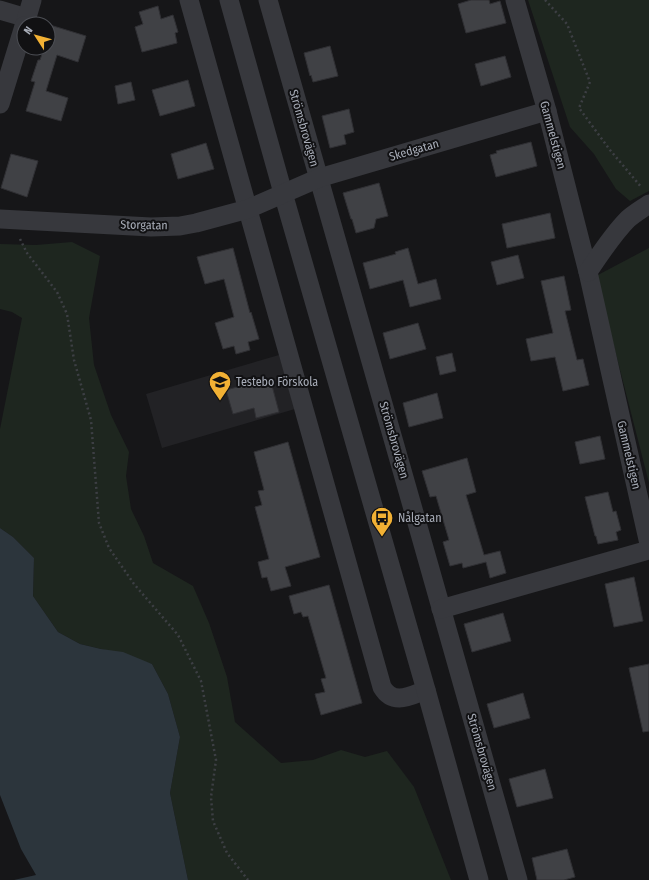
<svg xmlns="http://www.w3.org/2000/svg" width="649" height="880" viewBox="0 0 649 880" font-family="'Fira Sans Condensed',sans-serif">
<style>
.built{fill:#222225}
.green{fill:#1e261f}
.water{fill:#2c353c}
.building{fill:#404145;stroke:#303034}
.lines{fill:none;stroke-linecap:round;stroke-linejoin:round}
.path{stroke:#3d3f44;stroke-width:2.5;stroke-dasharray:2 3;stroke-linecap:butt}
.minor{stroke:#37383d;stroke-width:19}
.labels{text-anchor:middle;stroke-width:4;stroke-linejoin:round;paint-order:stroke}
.street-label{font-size:12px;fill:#a8adb8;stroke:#111113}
.poi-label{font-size:12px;fill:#a8adb8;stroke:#111113;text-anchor:start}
</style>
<rect width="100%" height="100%" fill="#161618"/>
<polygon class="built" points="279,355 295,409 162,448 146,394"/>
<g class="green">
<polygon points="528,0 649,0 649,191 630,201 616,189 594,154 570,127"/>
<polygon points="72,242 100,256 89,318 94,365 111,415 129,452 126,476 131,509 144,536 153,563 193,586 209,623 227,677 235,722 281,763 313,760 341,750 365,757 387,751 414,787 451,880 188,880 170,793 180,737 168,694 152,664 101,649 80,644 58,632 33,596 34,558 13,537 0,528 0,429 22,318 12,312 0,309 0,244 36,245"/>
<polygon points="649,248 649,483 596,276"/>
</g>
<polygon class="water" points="0,528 13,537 34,558 33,596 58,632 80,644 101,649 123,652 152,664 168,694 180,737 170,793 188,880 14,880 36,875 21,849 0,795"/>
<g class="building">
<polygon points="471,0 489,0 490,4 500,1 506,23 466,33 458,4"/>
<polygon points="158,6 161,19 173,15 178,32 175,33 177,43 142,52 135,27 143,24 139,12"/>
<polygon points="50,25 86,36 78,62 57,55 46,91 68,98 61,121 26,111 35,82 31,81 38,60 40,60 44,48 48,48 48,33"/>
<polygon points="330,46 338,76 313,82 311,75 310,76 304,53"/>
<polygon points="505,56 511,77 481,86 475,64"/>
<polygon points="188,80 195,106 160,116 152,90"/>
<polygon points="131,82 135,100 118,104 115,86"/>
<polygon points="349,109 354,132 344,135 346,144 330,148 322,116"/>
<polygon points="531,142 537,166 496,177 490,155 497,153 496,151"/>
<polygon points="206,143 214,169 178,179 171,154"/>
<polygon points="11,154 38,161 27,197 1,188"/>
<polygon points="379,183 388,216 376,219 374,228 356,233 352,219 351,219 343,193"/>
<polygon points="550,213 555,238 507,248 502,224"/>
<polygon points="233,248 250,313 251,312 259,339 248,342 250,350 236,354 234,346 223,349 215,323 234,317 224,279 205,284 197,257"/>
<polygon points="408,248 418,284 436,279 441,299 410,307 403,280 370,289 363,263 396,254 395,252"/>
<polygon points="518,255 524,278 497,285 491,262"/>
<polygon points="564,276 571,310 565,311 577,360 583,359 589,385 563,391 555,357 531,361 526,339 553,333 541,281"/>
<polygon points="418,323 426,349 390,359 383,333"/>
<polygon points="452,353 456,371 440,375 436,357"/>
<polygon points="270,378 279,412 256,418 254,408 233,414 226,390"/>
<polygon points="437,393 443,418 409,427 403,403"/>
<polygon points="600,436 605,459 580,464 575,442"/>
<polygon points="288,442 320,557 285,567 291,586 271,591 267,577 262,578 258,562 269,559 255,507 262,505 258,491 264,490 254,452"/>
<polygon points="467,458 476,492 466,495 484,555 500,551 506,573 490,578 486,562 463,568 462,563 450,566 443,542 449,540 436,496 430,497 422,471"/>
<polygon points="608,492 613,512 616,511 621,530 616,532 618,540 598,544 596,536 595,536 585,497"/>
<polygon points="634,577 643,621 614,627 605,584"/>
<polygon points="329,585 362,703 321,715 315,694 325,692 321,679 326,678 308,616 303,617 301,612 294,614 289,596"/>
<polygon points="503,613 511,641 472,652 464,624"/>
<polygon points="649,664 649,731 643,732 629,668"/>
<polygon points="523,693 530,718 494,728 487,704"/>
<polygon points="545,769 553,798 517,807 509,779"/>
<polygon points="567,849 575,877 564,880 537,880 532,858"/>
</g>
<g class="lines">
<g class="path">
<polyline points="545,0 567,24 590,82 579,108 610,150 642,188"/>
<polyline points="20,239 27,253 57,292 67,314 74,360 91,420 99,523 109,548 134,584 178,635 201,681 216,760 211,797 213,821 227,853 248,880"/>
</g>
<g class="minor">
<path d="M189 0 382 687C393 706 410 696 426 690"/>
<polyline points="229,0 283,193 426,690 479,880"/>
<polyline points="268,0 417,523 518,880"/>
<polyline points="515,0 547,111 588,272 649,544"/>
<polyline points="0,10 27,18"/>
<polyline points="25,24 32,0"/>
<polyline points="0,104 24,26"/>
<polyline points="0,219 151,227 180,226 196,223 248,209 319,178 547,111"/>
<path d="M588 272C600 254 613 234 628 219 635 213 642 209 649 204"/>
<polyline points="441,609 649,550"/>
</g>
</g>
<defs>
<g id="school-pin" transform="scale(1.15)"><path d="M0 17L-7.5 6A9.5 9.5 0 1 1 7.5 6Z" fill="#f2b134" stroke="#111113"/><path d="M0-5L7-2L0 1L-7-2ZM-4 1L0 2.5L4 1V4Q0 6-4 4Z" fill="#111"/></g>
<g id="bus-pin" transform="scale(1.15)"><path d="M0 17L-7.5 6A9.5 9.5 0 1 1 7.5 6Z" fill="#f2b134" stroke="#111113"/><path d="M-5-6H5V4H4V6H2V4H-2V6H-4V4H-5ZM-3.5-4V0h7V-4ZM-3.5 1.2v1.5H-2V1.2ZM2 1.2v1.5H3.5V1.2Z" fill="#111"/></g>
</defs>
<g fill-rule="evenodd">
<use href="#school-pin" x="220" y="382"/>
<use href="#bus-pin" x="382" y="518"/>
</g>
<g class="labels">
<g class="street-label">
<text transform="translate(304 128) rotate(74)" y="4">Strömsbrovägen</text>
<text transform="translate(553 135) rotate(75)" y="4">Gammelstigen</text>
<text transform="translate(414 150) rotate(-16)" y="4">Skedgatan</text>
<text transform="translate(144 225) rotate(1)" y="4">Storgatan</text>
<text transform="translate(394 440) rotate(74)" y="4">Strömsbrovägen</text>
<text transform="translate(629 455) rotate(77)" y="4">Gammelstigen</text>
<text transform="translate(482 752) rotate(74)" y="4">Strömsbrovägen</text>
</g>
<g class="poi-label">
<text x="236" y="386">Testebo Förskola</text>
<text x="398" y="522">Nålgatan</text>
</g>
</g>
<g transform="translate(36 36) rotate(306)"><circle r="19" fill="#111113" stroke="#4d4f55"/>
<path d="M0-3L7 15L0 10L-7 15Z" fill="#f2b134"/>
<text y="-6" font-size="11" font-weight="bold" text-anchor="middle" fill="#a8adb8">N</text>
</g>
</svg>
